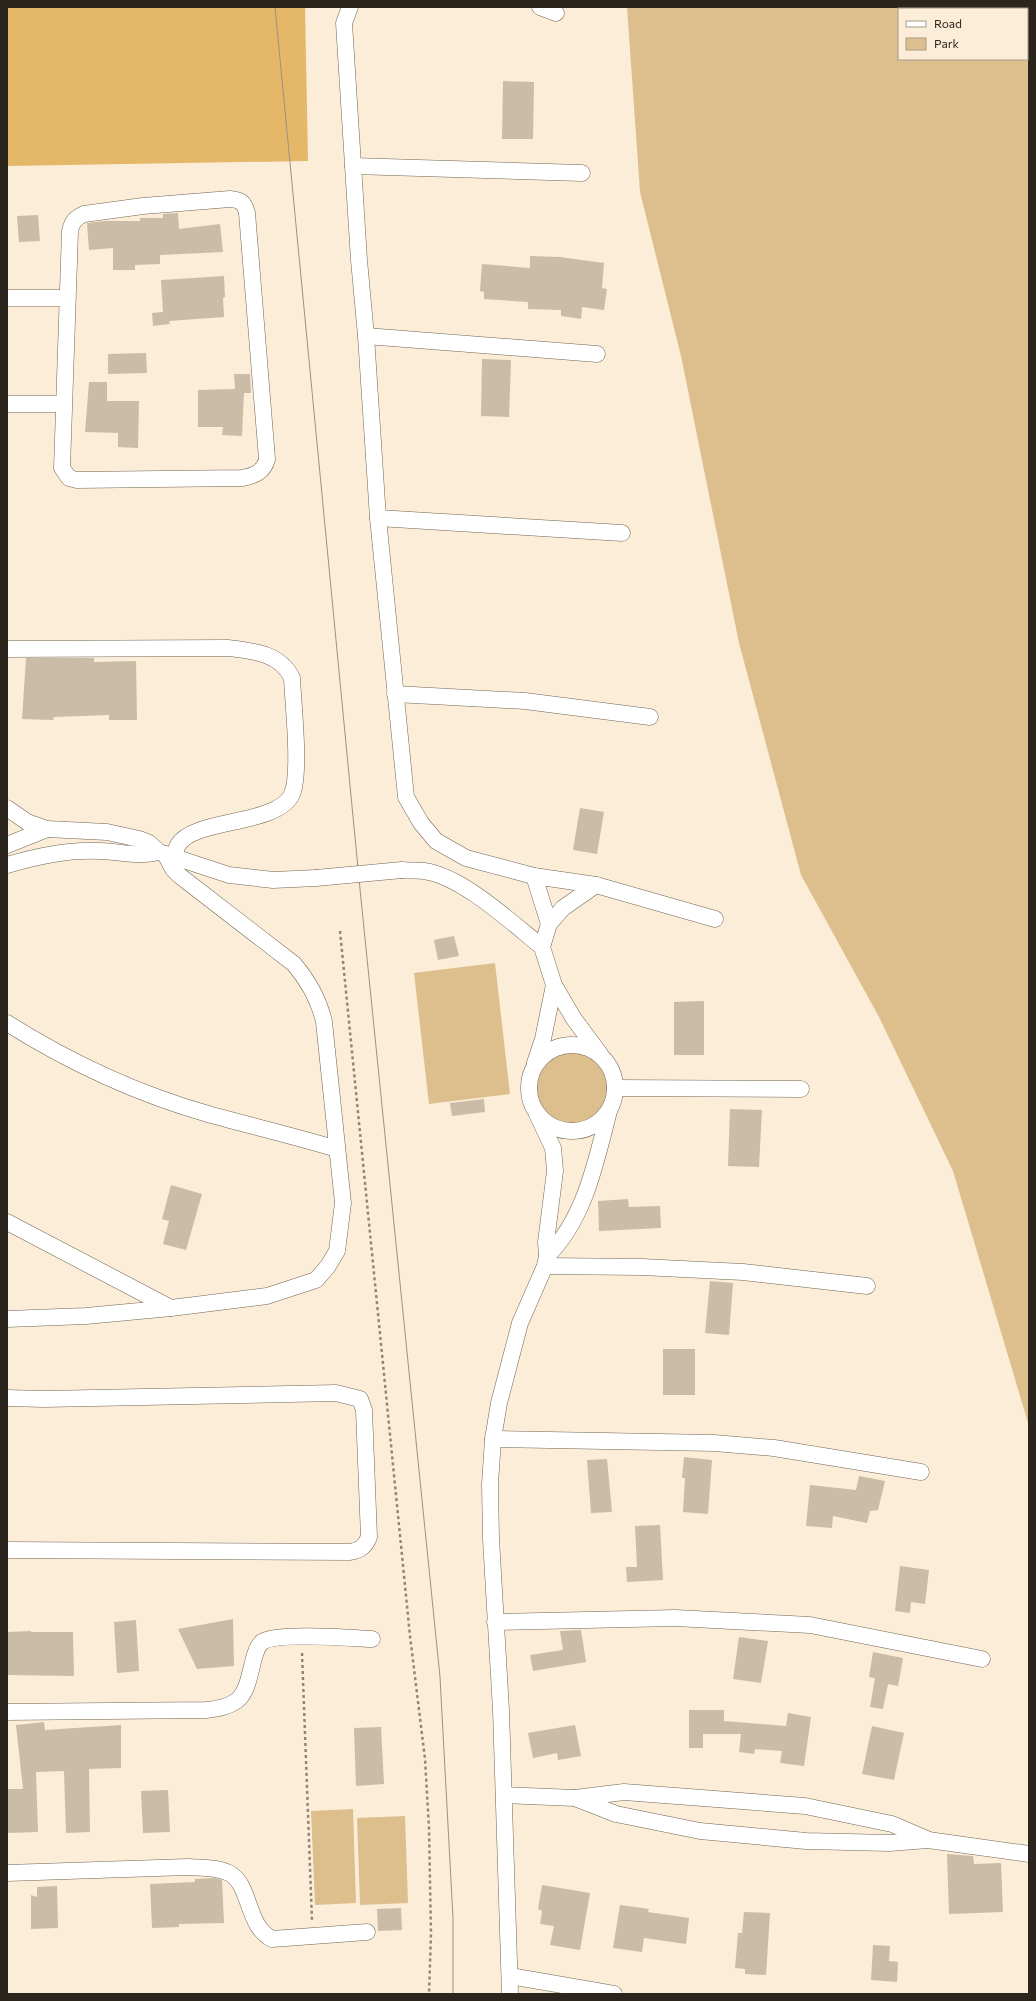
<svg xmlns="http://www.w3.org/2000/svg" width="1036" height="2001" viewBox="0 0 1036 2001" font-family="Commissioner,sans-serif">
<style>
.green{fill:#ddbf8e;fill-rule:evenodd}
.forest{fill:#e5b769}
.building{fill:#cabca7}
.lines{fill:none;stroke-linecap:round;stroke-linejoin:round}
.street-casing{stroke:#716552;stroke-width:17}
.path{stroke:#908677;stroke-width:2.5;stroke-dasharray:3 3;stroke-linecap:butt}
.street{stroke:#fff;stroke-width:16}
.tram{stroke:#9c9282;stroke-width:1}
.street-bridge-casing{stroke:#716552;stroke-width:17;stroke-linecap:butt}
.street-bridge{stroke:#fff;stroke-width:16}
</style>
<rect width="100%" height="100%" fill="#fbedd7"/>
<g class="green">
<path d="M627 7H1029V1426L953 1171 879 1017 801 875 739 643 681 356 640 192ZM899 9H1027V59H899Z"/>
<polygon points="495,963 510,1094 429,1104 414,973"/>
<circle cx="572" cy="1088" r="35"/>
<polygon points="353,1809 356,1903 315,1905 311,1811"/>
<polygon points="405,1816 408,1903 360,1905 357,1818"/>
</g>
<polygon class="forest" points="7,7 305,7 308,161 7,166"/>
<g class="building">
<polygon points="503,81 534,82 533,139 502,139"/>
<polygon points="178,213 179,229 220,224 223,252 160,255 160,264 135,265 135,270 113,270 113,248 89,250 87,223 105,221 140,221 140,218 163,218 163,214"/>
<polygon points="38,215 40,241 19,242 17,216"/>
<polygon points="530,256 560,257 604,263 602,288 607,289 604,310 582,307 581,319 561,316 561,310 528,309 528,302 484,299 484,292 480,291 482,264 530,268"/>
<polygon points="224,276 225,297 223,298 224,317 169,321 170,324 153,326 152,313 163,312 161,280"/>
<polygon points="146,353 147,373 108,374 108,354"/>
<polygon points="482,359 511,360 509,417 481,416"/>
<polygon points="234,374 250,374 251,393 244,393 242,436 222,435 223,427 198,427 198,390 235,389"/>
<polygon points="89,382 107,382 107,401 139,401 138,448 118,447 118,433 85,432"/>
<polygon points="26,658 94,658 94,662 136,661 137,720 109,720 109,715 54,717 53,720 22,719"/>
<polygon points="580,808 604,812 597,854 573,850"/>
<polygon points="454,936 459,956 438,960 434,940"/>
<polygon points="704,1001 704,1055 674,1055 674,1002"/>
<polygon points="484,1099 485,1112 452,1116 450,1103"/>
<polygon points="730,1109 762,1110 759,1167 728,1166"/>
<polygon points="171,1185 202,1194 186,1250 163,1244 169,1221 162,1219"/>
<polygon points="628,1199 629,1207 660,1206 661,1228 599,1231 598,1201"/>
<polygon points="710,1281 733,1283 729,1335 705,1333"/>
<rect x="663" y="1349" width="32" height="46"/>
<polygon points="684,1457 712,1460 708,1514 683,1512 685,1478 682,1478"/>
<polygon points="607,1459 612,1512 591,1513 587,1460"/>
<polygon points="859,1476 885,1481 878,1510 870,1511 867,1523 833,1516 832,1528 806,1526 810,1485 856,1490"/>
<polygon points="660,1525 663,1580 627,1582 626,1567 637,1567 635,1526"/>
<polygon points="900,1566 929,1570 925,1604 911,1602 910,1613 895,1611"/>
<polygon points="233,1619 234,1666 197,1669 178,1629"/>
<polygon points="136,1620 139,1671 117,1673 114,1622"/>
<polygon points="581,1630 586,1662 533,1671 530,1655 563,1650 560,1631"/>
<polygon points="31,1631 31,1632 73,1632 74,1676 7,1675 7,1632"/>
<polygon points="739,1637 768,1641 761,1683 733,1679"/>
<polygon points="873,1652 903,1658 898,1686 888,1684 883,1709 870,1707 875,1678 869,1677"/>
<polygon points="689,1710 724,1710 724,1721 786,1726 788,1713 811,1717 804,1766 780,1763 782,1751 755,1749 754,1754 739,1752 741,1734 703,1734 703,1748 689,1748"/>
<polygon points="44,1722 45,1730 121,1725 121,1768 89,1769 90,1832 66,1833 64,1771 36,1772 38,1832 7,1833 7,1789 23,1789 16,1725"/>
<polygon points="575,1725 581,1756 558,1760 557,1753 533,1758 528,1733"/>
<polygon points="872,1726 904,1733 894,1780 862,1774"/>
<polygon points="381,1727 384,1784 356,1786 354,1728"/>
<polygon points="168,1790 170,1832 143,1833 141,1791"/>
<polygon points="947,1854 973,1856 974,1864 1001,1863 1003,1912 949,1914"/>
<polygon points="214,1878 222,1880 224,1923 179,1924 179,1927 152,1928 150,1884 195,1882 195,1879"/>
<polygon points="542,1885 590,1893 580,1950 550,1945 554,1926 540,1924 542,1911 538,1909"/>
<polygon points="57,1886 58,1928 31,1929 31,1895 37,1897 37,1887"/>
<polygon points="620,1905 649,1909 648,1912 689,1918 686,1944 644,1938 642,1952 613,1948"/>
<polygon points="401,1908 402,1930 378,1931 377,1909"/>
<polygon points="744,1912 770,1913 766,1975 745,1974 745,1969 735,1968 738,1933 742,1933"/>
<polygon points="873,1945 890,1946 889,1961 898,1962 897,1982 871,1980"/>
</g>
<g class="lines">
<g class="street-casing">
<g id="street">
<polyline points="350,7 344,23 359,260 366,336 378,518 406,797 421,823 436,841 466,858 534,876 596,885 715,919"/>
<polyline points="540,7 556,13"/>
<polyline points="353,166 582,173"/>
<path d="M230 199C241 200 244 202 247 213L267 459C264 472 254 476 242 478L77 480 69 478 62 468 70 231C72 222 75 218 84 214L143 206Z"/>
<polyline points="7,298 67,298"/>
<polyline points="366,336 597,354"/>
<polyline points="7,404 63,404"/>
<polyline points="378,518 622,533"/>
<path d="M7 649 228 648C253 651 280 653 292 678 293 703 301 773 292 794 278 826 193 818 178 845 176 848 175 854 174 857"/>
<polyline points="395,694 525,701 650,717"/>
<polyline points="7,808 27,822 47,829 107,832 139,839 149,843 159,852 229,875 273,880 316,878"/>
<polyline points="7,845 47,829"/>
<path d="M7 865C37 856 70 849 101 851 122 852 139 857 159 852"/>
<path d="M402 870C409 871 417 870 424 871 462 876 512 923 542 947"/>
<polyline points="534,876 549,924"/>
<polyline points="596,885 563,908 549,924 542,947 554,985 574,1019 600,1054"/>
<path d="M7 1023C69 1062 138 1094 208 1114 251 1126 294 1136 337 1149"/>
<circle cx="572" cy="1088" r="43"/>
<polyline points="535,1063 543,1039 554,985"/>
<polyline points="615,1088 801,1089"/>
<polyline points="7,1222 171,1308"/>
<path d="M547 1256C585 1219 596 1161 609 1111"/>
<polyline points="545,1266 642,1267 743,1272 867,1286"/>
<path d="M7 1319 86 1316 171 1308 267 1296 316 1280 328 1266 337 1251 343 1203 324 1022C319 999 309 982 294 964L180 876 173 869 165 854"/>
<path d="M7 1398 44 1399 336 1393 360 1399 364 1410 369 1537C365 1547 360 1550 350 1552L7 1550"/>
<polyline points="493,1439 714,1443 774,1448 921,1472"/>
<polyline points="495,1622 675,1618 810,1625 982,1659"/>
<path d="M7 1712 206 1710C246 1706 245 1693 254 1658 256 1652 257 1646 262 1642 277 1632 351 1638 372 1639"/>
<polyline points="504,1795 575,1798 624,1792 805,1806 892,1824 927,1839"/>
<polyline points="575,1798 616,1814 700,1831 806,1841 889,1843 928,1840 1029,1854"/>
<path d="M7 1873 188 1867C201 1868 217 1867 229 1873 251 1884 246 1926 272 1939L367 1932"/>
<polyline points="510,1976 614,1994"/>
<polyline points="510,1994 501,1710 491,1539 490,1484 493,1439 499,1403 520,1323 545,1266 547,1256 546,1242 555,1171 553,1148 537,1114"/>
</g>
</g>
<g class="path">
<polyline points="340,931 410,1636 425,1759 429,1828 431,1934 429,1994"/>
<polyline points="302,1653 312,1921"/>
</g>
<use href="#street" class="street"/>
<polyline class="tram" points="275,7 360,889 440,1677 453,1918 453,1994"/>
<g class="street-bridge-casing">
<polyline id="street-bridge" points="316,878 402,870"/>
</g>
<use href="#street-bridge" class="street-bridge"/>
</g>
<rect width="1036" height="2001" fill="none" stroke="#2b251d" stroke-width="16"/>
<rect x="898" y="8" width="130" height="52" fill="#fbedd7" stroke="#a89d8d"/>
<rect x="906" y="21" width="20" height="6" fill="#ffffff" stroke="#a89d8d"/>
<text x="934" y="28" font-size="12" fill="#2b251d">Road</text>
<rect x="906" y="38" width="20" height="12" fill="#ddbf8e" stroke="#a89d8d"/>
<text x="934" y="48" font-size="12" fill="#2b251d">Park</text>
</svg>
